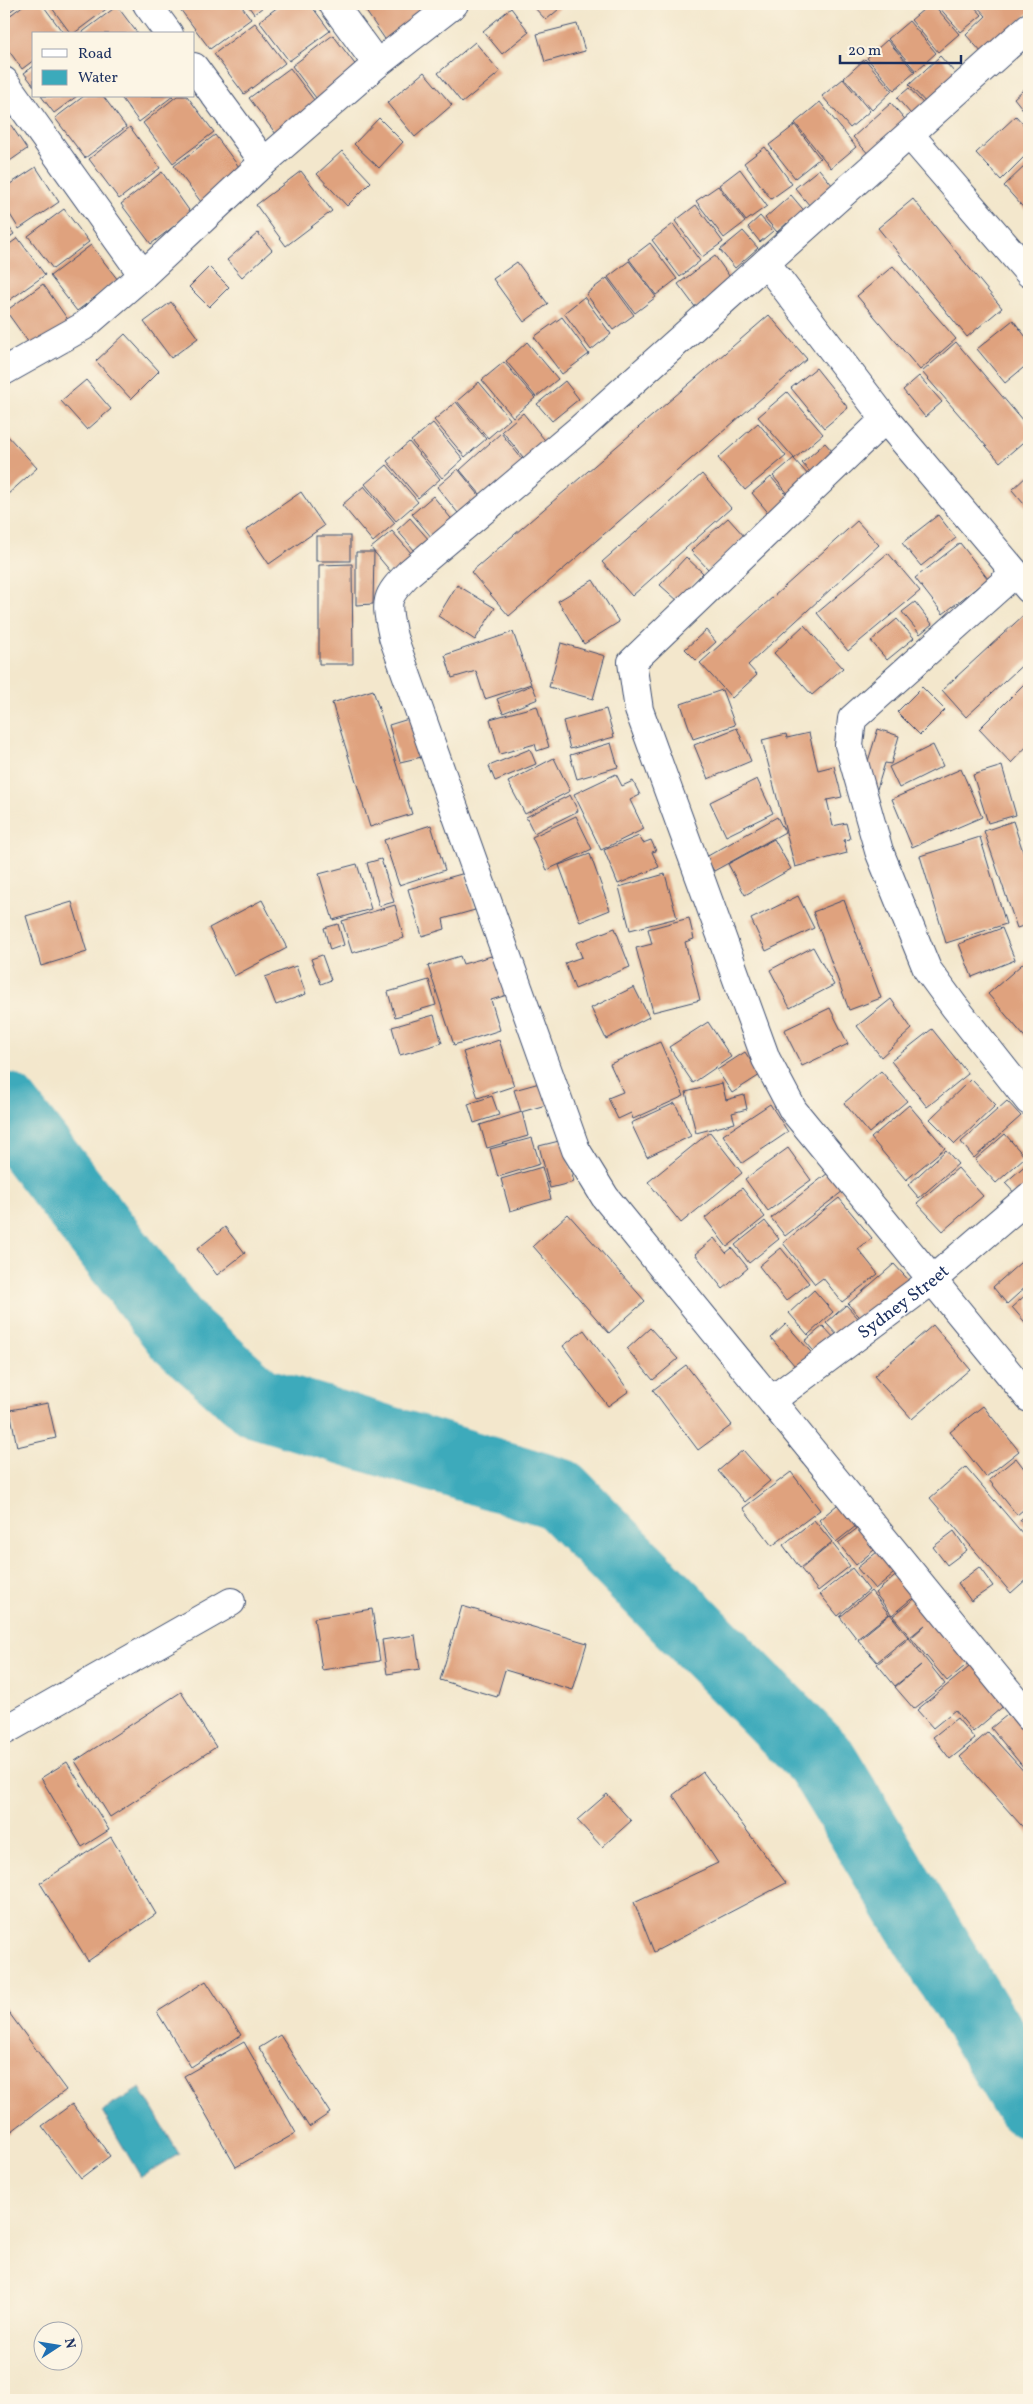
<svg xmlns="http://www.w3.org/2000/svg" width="1033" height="2404" viewBox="0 0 1033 2404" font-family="Vollkorn,serif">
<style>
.water{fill:#3caabb;stroke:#2c6c8c}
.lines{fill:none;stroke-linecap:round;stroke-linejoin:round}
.river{stroke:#3caabb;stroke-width:72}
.building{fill:#dfa27e}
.street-casing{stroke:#3b4b6e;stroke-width:30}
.street{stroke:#fff;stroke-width:28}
.labels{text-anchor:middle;stroke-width:4;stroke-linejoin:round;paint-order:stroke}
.street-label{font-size:18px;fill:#1b2f5e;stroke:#fcf5e5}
</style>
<rect width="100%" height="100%" fill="#fcf5e5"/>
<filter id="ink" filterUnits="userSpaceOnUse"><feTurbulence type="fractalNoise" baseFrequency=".02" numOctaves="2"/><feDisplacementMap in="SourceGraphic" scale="10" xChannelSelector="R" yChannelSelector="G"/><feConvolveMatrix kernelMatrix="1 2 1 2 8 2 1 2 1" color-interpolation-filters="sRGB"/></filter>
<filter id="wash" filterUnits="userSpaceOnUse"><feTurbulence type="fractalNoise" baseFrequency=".0096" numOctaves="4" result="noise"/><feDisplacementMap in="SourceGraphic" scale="20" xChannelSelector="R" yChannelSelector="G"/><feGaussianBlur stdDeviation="1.12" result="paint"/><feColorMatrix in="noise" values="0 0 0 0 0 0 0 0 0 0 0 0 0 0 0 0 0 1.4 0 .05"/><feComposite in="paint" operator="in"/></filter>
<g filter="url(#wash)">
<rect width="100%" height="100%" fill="#f3e7cc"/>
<polygon class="water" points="140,2088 179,2154 141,2177 102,2111"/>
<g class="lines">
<polyline class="river" points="4,1108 179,1333 257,1402 559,1494 820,1759 1029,2102"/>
</g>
<g id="blocks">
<g class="building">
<polygon points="4,4 20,4 4,16"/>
<polygon points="25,4 42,4 64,34 34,34 34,60 22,69 4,44 4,20"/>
<polygon points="49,4 113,4 73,34 71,34"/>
<polygon points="188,4 240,4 251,19 210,49 180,9"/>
<polygon points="247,4 267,4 254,14"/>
<polygon points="282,4 310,4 330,31 289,61 259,21"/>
<polygon points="361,4 421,4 429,14 387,42"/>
<polygon points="531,4 565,4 546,20"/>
<polygon points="930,4 933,4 959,34 938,52 911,20"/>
<polygon points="936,4 972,4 982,15 961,32"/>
<polygon points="975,4 1029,4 1029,13 983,54 966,35 986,16"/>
<polygon points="117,6 138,34 80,34"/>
<polygon points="511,8 529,32 502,54 483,31"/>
<polygon points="909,21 936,53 916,71 888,39"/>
<polygon points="255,23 285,63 244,94 214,54"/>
<polygon points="577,24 585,51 545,62 537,34"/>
<polygon points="333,35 363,75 322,106 292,66"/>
<polygon points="887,40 915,72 894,90 867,58"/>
<polygon points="475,42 500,72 462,103 438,73"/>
<polygon points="940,56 962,81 932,109 909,85"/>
<polygon points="865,59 892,91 872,110 844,78"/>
<polygon points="34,66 34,86 24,73"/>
<polygon points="290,68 320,108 279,138 249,98"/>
<polygon points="424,72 452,105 415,137 387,103"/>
<polygon points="843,79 870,111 850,128 822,96"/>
<polygon points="1029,85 1029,117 1014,98"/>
<polygon points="909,88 929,110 917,121 897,98"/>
<polygon points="41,96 77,96 54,113"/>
<polygon points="84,96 103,96 126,127 85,158 55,118"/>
<polygon points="120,96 173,96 139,122"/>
<polygon points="177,96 187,96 214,132 173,163 143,123"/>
<polygon points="820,102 856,147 831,168 795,123"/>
<polygon points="891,103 909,124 872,158 853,137"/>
<polygon points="4,115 27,149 4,165"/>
<polygon points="1016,116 1029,131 1029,152 1001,180 976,153"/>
<polygon points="379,118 403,142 379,168 354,144"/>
<polygon points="795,125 820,158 795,178 769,145"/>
<polygon points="130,127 160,168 119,199 89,159"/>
<polygon points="215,135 245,175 204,206 174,166"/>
<polygon points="765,147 792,184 771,199 744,163"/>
<polygon points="342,151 371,182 347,206 317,174"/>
<polygon points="1029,162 1029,214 1004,186"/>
<polygon points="36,167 59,202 19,229 4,205 4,188"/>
<polygon points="740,169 767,206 746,221 719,185"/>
<polygon points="819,169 833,186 810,206 795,188"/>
<polygon points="301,171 332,211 286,246 256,205"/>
<polygon points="162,172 191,213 151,244 121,204"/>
<polygon points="718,186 745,222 724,238 696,201"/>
<polygon points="791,195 807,214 791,228 787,223 777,232 765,218"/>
<polygon points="913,199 1002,308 967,337 878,228"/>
<polygon points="696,205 723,242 702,257 675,221"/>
<polygon points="64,209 89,242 53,269 28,236"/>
<polygon points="760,216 773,231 760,242 748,227"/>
<polygon points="4,220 14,234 4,241"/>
<polygon points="673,224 700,261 680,277 652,240"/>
<polygon points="743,231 758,248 735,268 720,250"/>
<polygon points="258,233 272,250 242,277 227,260"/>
<polygon points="18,238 45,275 4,304 4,248"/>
<polygon points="650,243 677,279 656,295 629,259"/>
<polygon points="91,245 118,280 77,311 50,276"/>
<polygon points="715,256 732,280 696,308 678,284"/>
<polygon points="629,261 656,297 635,313 608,277"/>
<polygon points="517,262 548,304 524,322 493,279"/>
<polygon points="893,266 956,339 920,370 857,296"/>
<polygon points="209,267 229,287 209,307 189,287"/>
<polygon points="607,278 634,315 613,330 586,294"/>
<polygon points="43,284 71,324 34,350 6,311"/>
<polygon points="584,297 611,334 591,350 564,313"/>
<polygon points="171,302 198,338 171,358 144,322"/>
<polygon points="769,315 807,359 509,616 471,572"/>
<polygon points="562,317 589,354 562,374 534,337"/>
<polygon points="1013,320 1029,341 1029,363 1005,383 977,349"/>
<polygon points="125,334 159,371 131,399 96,361"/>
<polygon points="527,342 558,379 536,397 506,361"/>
<polygon points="956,342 1029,428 1029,437 1000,462 922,372"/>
<polygon points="504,362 535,398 513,417 482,380"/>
<polygon points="816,368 848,408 824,428 791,388"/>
<polygon points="919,376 942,402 925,417 903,390"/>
<polygon points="86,380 111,409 87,430 61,401"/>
<polygon points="565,381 579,399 552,421 537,404"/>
<polygon points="479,382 510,419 488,438 457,401"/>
<polygon points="787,392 823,434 794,459 816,484 795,502 773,476 794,458 758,417"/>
<polygon points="456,402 486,439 465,457 434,420"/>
<polygon points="523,413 548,444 527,462 502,431"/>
<polygon points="433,423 463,459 442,478 411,441"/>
<polygon points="758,423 786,456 745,490 718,458"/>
<polygon points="501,433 526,464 485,500 460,470"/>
<polygon points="6,434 37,468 7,495 4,492 4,436"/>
<polygon points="409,442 440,479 418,498 387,461"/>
<polygon points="825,443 840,460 817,480 802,463"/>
<polygon points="387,465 418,502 396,521 365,484"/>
<polygon points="458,469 483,500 462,518 437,487"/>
<polygon points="702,474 731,508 632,596 602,562"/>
<polygon points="1029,474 1029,510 1012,490"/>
<polygon points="771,477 790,499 771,516 752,493"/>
<polygon points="364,486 395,523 373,542 342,505"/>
<polygon points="301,492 324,526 269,564 246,530"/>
<polygon points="433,496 458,527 437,544 412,514"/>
<polygon points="938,515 956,538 921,566 902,543"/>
<polygon points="410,518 435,547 421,558 397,530"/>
<polygon points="728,518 745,537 709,570 691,551"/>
<polygon points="857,521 879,545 748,665 757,675 732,698 700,663"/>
<polygon points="392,531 418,561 396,578 371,548"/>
<rect x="316" y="536" width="34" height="25"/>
<polygon points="960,543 988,579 943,614 915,578"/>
<polygon points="356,552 374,552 373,604 356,605"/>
<polygon points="888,553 920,591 848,651 817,613"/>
<polygon points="686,557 703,573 678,601 660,585"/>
<polygon points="352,564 353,664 319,664 319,565"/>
<polygon points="593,580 619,622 584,644 558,601"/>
<polygon points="457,585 495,608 475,640 438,616"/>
<polygon points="915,602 932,624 920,634 902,612"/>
<polygon points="1026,613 1029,616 1029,659 966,717 942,690"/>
<polygon points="897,619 914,638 887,660 871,641"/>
<polygon points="804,625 843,668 812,695 774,653"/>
<polygon points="706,630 716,642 696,660 685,649"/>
<polygon points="513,632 531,684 485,699 476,671 452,678 445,655"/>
<polygon points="561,643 605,656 593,699 549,687"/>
<polygon points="1029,679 1029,744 1011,763 979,729"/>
<polygon points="532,685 538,699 503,713 497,699"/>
<polygon points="922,687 945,710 920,735 897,712"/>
<polygon points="373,690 412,814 370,827 332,703"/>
<polygon points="722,690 735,725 693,739 681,704"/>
<polygon points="537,706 549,747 537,751 535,744 500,754 490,719"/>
<polygon points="606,709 614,737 570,749 563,721"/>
<polygon points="415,717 426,756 400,762 389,725"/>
<polygon points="737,728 751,761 708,779 694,745"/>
<polygon points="878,729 899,736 891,764 885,763 877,789 861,784"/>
<polygon points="809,733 818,770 834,766 842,797 827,800 833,826 846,823 850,839 844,840 847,853 795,867 762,740 786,734 787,738"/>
<polygon points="611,743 618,767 577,779 570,755"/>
<polygon points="933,745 943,766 899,788 889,767"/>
<polygon points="530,749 536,764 495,781 489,766"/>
<polygon points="554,758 570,791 525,814 508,782"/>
<polygon points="1002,766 1016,815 988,823 973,775"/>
<polygon points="961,769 982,817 912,847 892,799"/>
<polygon points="616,774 622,786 633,781 640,795 630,800 644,829 601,850 574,794"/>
<polygon points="757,779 773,813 726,836 710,802"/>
<polygon points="570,795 578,811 534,833 526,817"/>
<polygon points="576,816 592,849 547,870 532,837"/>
<polygon points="777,817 785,832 714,871 706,857"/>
<polygon points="1013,821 1029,870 1029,924 1017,928 984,831"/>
<polygon points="431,825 445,870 399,885 384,840"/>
<polygon points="639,836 643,843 651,840 656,851 652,852 659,867 618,884 604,850"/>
<polygon points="980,837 1006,924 946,943 920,856"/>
<polygon points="774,839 791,869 745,895 728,864"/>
<polygon points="590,854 610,910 580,922 559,865"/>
<polygon points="381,859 394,902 379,906 367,863"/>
<polygon points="357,864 371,909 333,920 319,874"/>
<polygon points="465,873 475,910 443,919 445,929 422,936 408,889"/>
<polygon points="665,874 677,918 630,930 619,887"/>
<polygon points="798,896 814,928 766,951 751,919"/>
<polygon points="262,900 287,948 234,976 209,928"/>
<polygon points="844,900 881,998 849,1010 813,912"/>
<polygon points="72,902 87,952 41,966 26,916"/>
<polygon points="395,905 404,938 352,953 342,921"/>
<polygon points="689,918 694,939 685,942 700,1000 653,1012 636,948 652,944 648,929"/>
<polygon points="338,924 344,945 330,950 324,928"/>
<polygon points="615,928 630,967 575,989 565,963 582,957 576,943"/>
<polygon points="1002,928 1015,960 972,977 959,944"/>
<polygon points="813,947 834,985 790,1008 770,970"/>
<polygon points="322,955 331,980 321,984 311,959"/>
<polygon points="495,955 507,995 491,1000 500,1030 454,1045 428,966 460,956 463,964"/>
<polygon points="1029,958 1029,1042 988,994"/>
<polygon points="296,966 306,994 276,1005 265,977"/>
<polygon points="429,980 436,1005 395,1017 388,992"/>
<polygon points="634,987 649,1017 606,1039 591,1008"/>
<polygon points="891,999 912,1029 881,1057 857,1026"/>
<polygon points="830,1008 848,1044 802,1066 784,1030"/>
<polygon points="434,1015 442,1043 400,1055 392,1027"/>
<polygon points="708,1022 731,1057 693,1083 669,1047"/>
<polygon points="932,1029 968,1074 927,1107 891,1061"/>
<polygon points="499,1040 514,1086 478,1098 463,1052"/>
<polygon points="660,1042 684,1096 633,1119 631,1113 618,1119 608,1098 623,1092 610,1064"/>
<polygon points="745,1052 760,1075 732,1093 717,1070"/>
<polygon points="881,1071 907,1101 869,1133 844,1103"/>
<polygon points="971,1079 996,1105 955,1144 930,1119"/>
<polygon points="547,1081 553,1103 521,1112 514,1090"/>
<polygon points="722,1083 726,1100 744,1095 747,1109 732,1113 735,1123 696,1133 686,1092"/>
<polygon points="492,1096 499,1115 474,1123 468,1104"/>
<polygon points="1007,1101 1021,1116 974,1158 961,1142"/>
<polygon points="675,1103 691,1136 647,1157 631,1123"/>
<polygon points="770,1104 788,1132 742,1163 723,1135"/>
<polygon points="909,1105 945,1148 906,1180 871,1138"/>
<polygon points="522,1112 528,1136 487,1148 480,1125"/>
<polygon points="710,1132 742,1173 681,1223 648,1182"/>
<polygon points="1005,1134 1025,1157 996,1183 975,1160"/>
<polygon points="532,1138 540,1164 498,1177 490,1149"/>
<polygon points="563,1140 574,1182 550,1188 539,1146"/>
<polygon points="788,1148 811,1180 768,1211 745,1179"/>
<polygon points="946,1150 958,1164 919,1198 908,1185"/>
<polygon points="1029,1162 1029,1193 1021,1200 1005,1183"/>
<polygon points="542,1167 551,1199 510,1211 501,1179"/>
<polygon points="958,1168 983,1196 943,1231 917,1203"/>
<polygon points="828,1173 843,1191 785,1236 771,1218"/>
<polygon points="742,1188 765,1217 727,1247 705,1218"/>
<polygon points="839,1198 872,1238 858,1249 878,1274 842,1302 823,1278 815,1284 783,1243"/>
<polygon points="568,1214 645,1301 609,1333 533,1246"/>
<polygon points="765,1221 779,1239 749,1263 735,1245"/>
<polygon points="225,1227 245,1253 217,1275 197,1249"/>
<polygon points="714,1238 726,1253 732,1248 748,1268 723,1289 695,1254"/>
<polygon points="781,1248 809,1283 786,1301 759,1266"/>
<polygon points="1029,1255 1029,1284 1007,1304 993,1287"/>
<polygon points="894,1264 913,1285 868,1326 848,1304"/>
<polygon points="814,1290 833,1312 808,1335 789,1313"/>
<polygon points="1029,1292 1029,1327 1012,1307"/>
<polygon points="846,1305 860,1320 840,1338 826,1323"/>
<polygon points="786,1324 817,1359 801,1373 771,1338"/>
<polygon points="933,1325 970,1369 912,1419 874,1376"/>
<polygon points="823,1326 837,1341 819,1357 805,1341"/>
<polygon points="650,1328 678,1359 653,1380 627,1349"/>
<polygon points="584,1330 629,1391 608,1406 563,1346"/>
<polygon points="686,1365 732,1425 698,1450 653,1390"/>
<polygon points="48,1403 56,1438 17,1447 10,1410"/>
<polygon points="983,1406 1019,1451 986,1477 950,1432"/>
<polygon points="743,1450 770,1481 745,1502 718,1471"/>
<polygon points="1016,1458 1029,1475 1029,1505 1017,1515 989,1480"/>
<polygon points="966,1467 1029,1541 1029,1577 1011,1593 930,1498"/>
<polygon points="791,1472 820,1510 772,1546 743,1508"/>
<polygon points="843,1500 861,1522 836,1542 819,1520"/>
<polygon points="1029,1512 1029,1532 1020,1520"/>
<polygon points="814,1520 832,1542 800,1568 783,1545"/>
<polygon points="863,1524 880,1545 856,1565 838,1543"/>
<polygon points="954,1531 967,1550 947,1565 933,1547"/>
<polygon points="832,1543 850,1566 818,1591 801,1569"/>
<polygon points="882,1548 899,1569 875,1589 857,1568"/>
<polygon points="979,1567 993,1586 971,1601 958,1583"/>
<polygon points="852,1568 869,1590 838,1616 820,1594"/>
<polygon points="899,1573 916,1595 892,1615 875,1593"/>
<polygon points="871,1591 889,1614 857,1639 840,1617"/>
<polygon points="918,1596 971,1661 947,1681 911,1638 925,1625 910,1637 893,1616"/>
<polygon points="462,1606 587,1643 573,1690 505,1670 497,1697 440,1680"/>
<polygon points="372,1609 380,1661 322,1670 314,1618"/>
<polygon points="890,1614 908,1637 877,1662 858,1640"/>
<polygon points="415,1635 420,1669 387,1674 382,1640"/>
<polygon points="909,1638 945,1684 914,1709 895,1687 921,1665 895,1686 877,1664"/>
<polygon points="974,1663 1007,1703 973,1732 955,1710 933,1728 917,1710"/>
<polygon points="181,1692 216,1747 110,1817 75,1761"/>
<polygon points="1012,1711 1029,1732 1029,1774 991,1728"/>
<polygon points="957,1718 975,1739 950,1759 933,1737"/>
<polygon points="988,1732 1029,1777 1029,1834 960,1757"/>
<polygon points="67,1762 109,1830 82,1847 41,1778"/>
<polygon points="703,1772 786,1883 654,1952 634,1902 718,1863 673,1795"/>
<polygon points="607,1794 631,1821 602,1847 577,1820"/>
<polygon points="111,1837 156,1914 88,1961 40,1883"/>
<polygon points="206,1981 241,2035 191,2067 157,2012"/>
<polygon points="4,2006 66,2090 4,2137"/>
<polygon points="280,2035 330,2113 309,2127 259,2048"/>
<polygon points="244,2042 296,2133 236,2167 184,2076"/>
<polygon points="72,2104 110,2156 81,2178 42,2126"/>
</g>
</g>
</g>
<g filter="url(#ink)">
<use href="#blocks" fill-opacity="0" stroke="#3b4b6e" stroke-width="1"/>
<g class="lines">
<g class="street-casing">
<g id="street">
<polyline points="147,4 169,34"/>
<polyline points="333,4 377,64"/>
<path d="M1029 27 581 428 409 573C383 599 386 602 393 637L576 1150 605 1197 1029 1717"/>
<polyline points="194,67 264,162"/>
<polyline points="4,81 143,275"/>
<polyline points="910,135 1029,273"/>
<polyline points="766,263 885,419 1029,589"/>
<polyline points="4,371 84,326 143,275 264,162 377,64 454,4"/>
<polyline points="885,419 632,662 639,710 766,1059 793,1110 1029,1398"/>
<polyline points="1015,573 852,719 849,745 879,851 927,969 954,1006 1029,1101"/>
<path id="s1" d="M772 1400 931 1281 1029 1197"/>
<polyline points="4,1731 231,1602"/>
</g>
</g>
<use href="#street" class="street"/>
</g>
</g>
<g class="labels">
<g class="street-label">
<text dy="6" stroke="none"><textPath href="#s1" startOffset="164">Sydney Street</textPath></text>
</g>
</g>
<rect width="1033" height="2404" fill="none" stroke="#fcf5e5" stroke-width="20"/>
<rect x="32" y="32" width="162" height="65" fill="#fcf5e5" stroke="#a2a6af"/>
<rect x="42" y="49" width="25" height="8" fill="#ffffff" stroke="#a2a6af"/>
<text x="78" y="58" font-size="15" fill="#1b2f5e">Road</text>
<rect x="42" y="70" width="25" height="15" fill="#3caabb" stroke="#a2a6af"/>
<text x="78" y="82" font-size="15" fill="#1b2f5e">Water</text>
<g transform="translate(58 2346) rotate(78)"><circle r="24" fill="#fcf5e5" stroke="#a2a6af"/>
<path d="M0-4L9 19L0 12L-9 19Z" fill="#1f6fb2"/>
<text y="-8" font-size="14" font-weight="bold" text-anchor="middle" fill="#1b2f5e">N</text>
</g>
<path d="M840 55v8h121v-8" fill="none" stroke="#1b2f5e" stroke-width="2.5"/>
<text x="848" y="55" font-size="15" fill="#1b2f5e" stroke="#fcf5e5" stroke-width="4" paint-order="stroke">20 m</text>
</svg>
